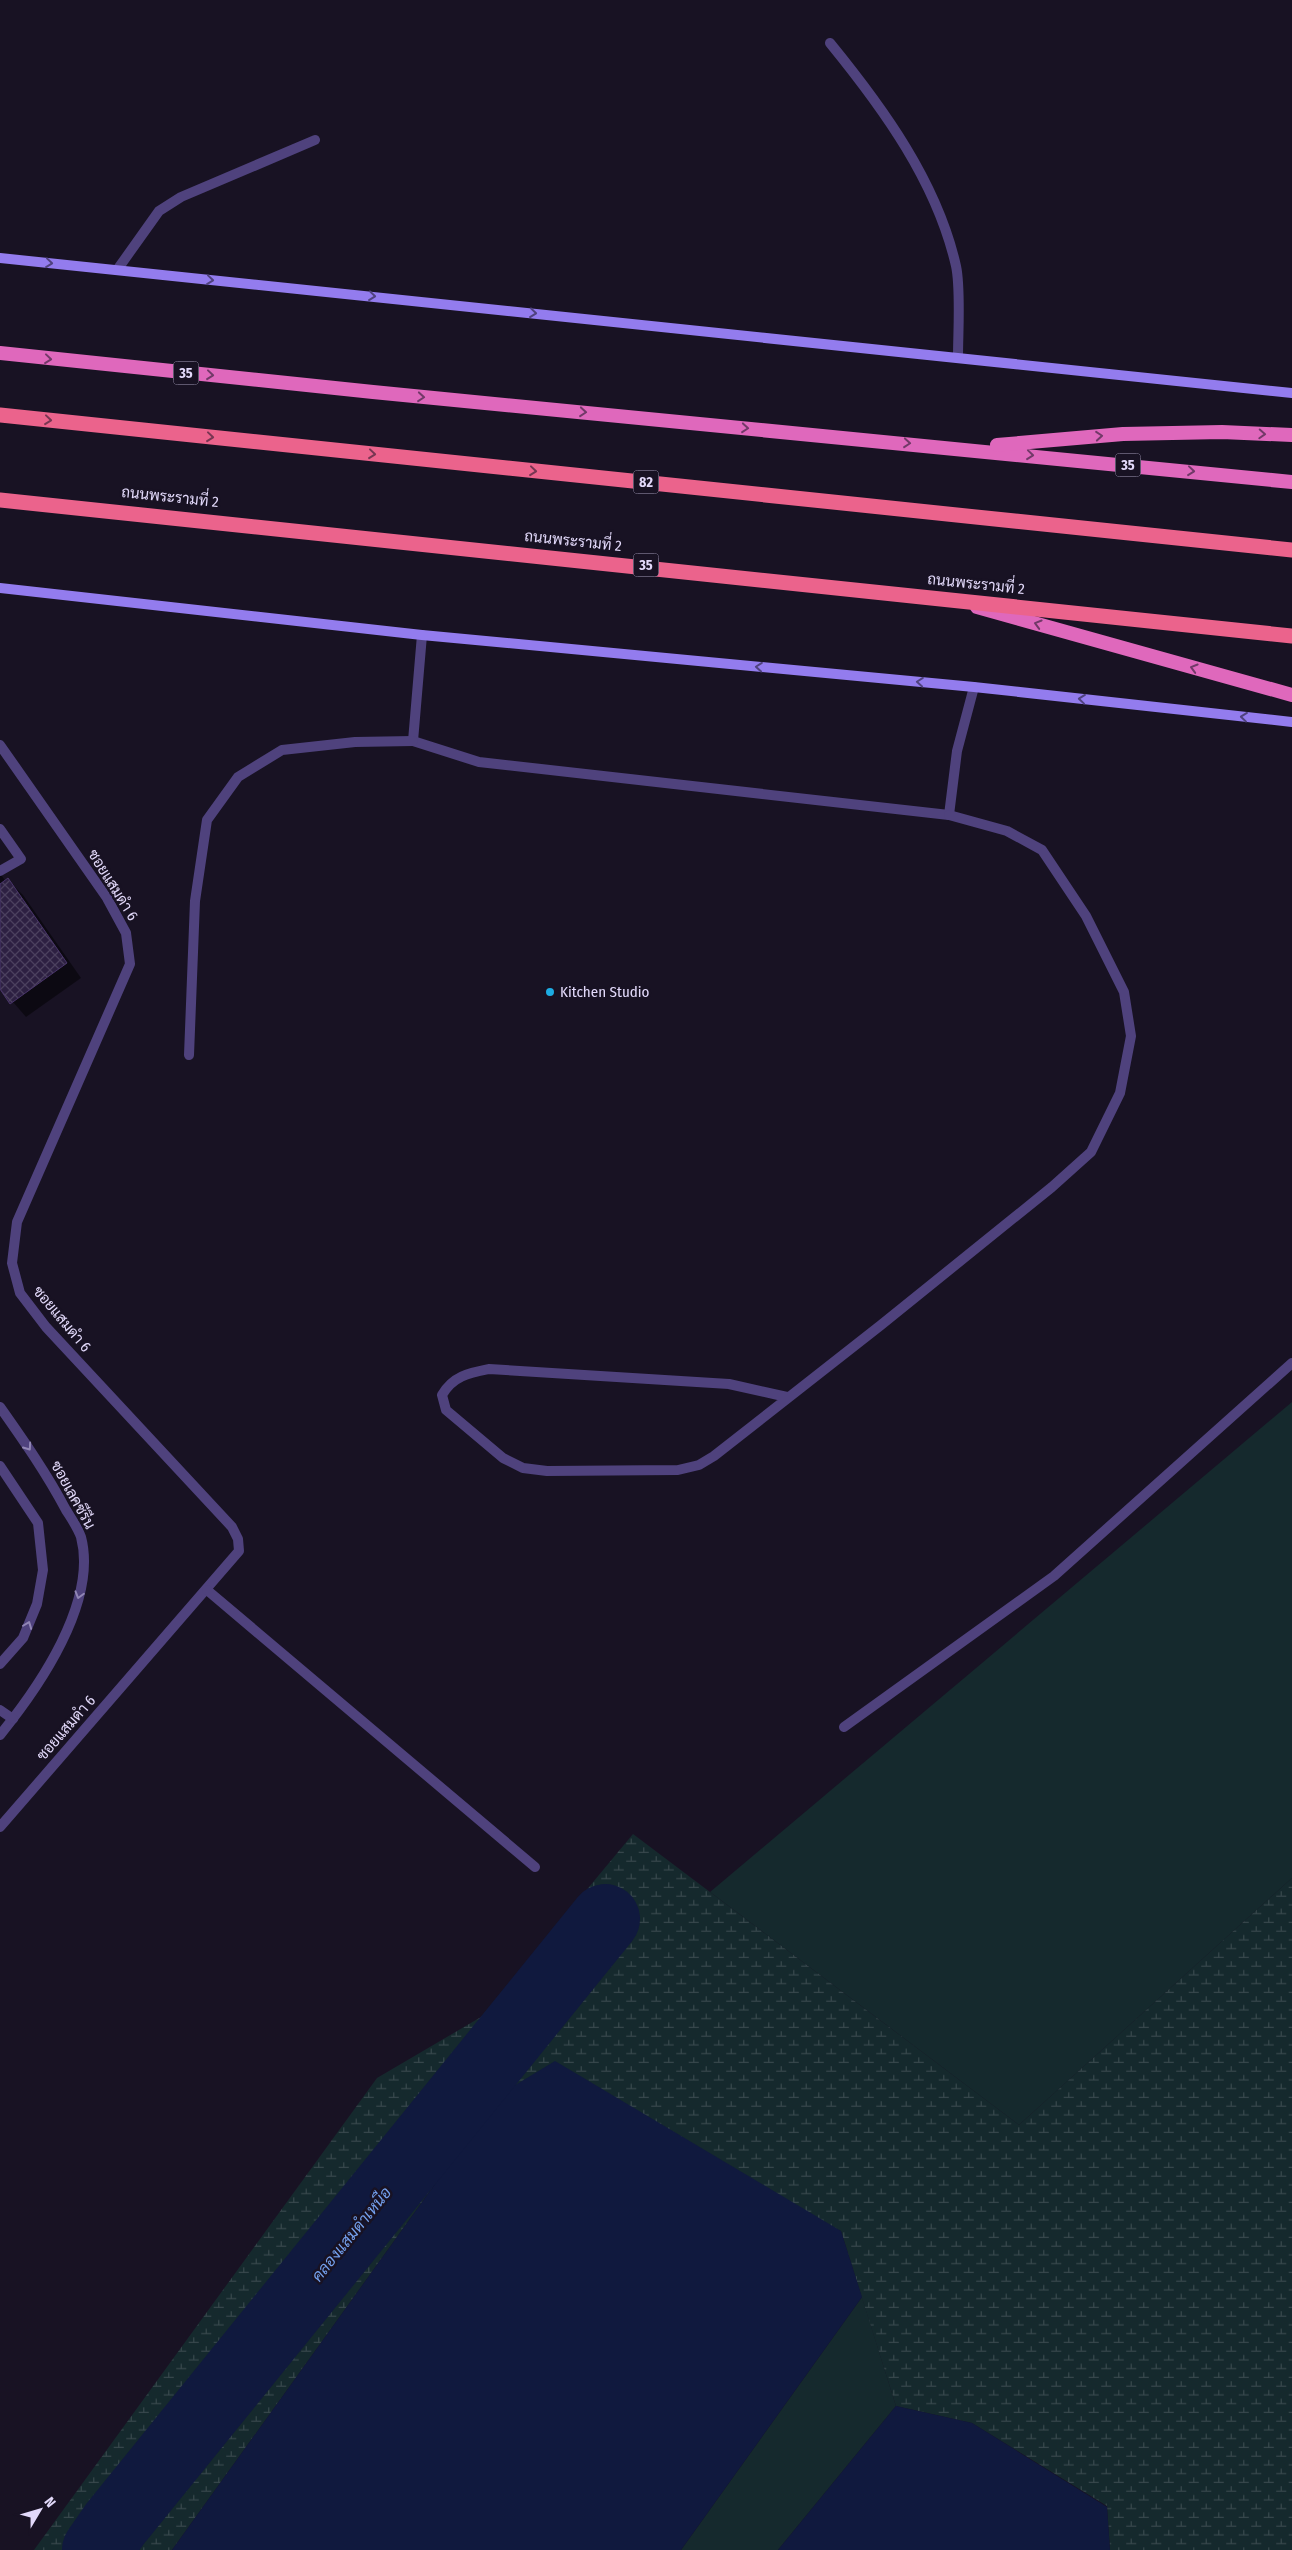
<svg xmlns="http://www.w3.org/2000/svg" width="1292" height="2550" viewBox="0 0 1292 2550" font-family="'Fira Sans Condensed',Sarabun,sans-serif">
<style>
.green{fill:#15292d}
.wetland{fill:url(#wetland-marsh)}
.water{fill:#10193e}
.shadow{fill:#0007}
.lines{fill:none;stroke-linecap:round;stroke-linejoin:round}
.river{stroke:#10193e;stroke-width:70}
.building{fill:url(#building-cross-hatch);stroke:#49356b}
.service{stroke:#4f427d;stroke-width:10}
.minor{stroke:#4f427d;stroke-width:10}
.secondary{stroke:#937cee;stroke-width:10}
.trunk{stroke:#df68bc;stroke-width:14}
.motorway{stroke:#eb638c;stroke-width:15}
.motorway-bridge{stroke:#eb638c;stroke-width:15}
.oneway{stroke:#4f427e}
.oneway2{stroke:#723968}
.oneway3{stroke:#773652}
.oneway4{stroke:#9186b5}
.poi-dot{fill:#1dace3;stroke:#181223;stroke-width:2}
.labels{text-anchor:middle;stroke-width:5;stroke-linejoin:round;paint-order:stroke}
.shield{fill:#181223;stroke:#a59dba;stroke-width:1}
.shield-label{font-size:14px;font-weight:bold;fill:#e2d9fa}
.street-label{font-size:15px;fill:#e2d9fa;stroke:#181223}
.poi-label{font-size:15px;fill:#e2d9fa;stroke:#181223;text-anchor:start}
.water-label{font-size:16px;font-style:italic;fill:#74a0ed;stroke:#181223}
</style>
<defs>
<pattern id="wetland-marsh" width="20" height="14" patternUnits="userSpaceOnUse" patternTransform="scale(1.25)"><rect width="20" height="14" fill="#15292d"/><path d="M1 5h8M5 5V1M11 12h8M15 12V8" fill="none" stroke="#37474c"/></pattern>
<pattern id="building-cross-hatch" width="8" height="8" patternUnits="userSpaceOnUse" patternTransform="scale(1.25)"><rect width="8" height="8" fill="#2d2042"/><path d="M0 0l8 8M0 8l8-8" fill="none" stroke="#4b405e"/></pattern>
</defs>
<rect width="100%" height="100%" fill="#181223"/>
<g class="green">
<polygon points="1292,1402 1292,1878 1019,2125 710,1892"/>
<polygon points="862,2297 896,2406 778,2550 681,2550"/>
</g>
<polygon class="wetland" points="633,1834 1019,2125 1292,1878 1292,2550 1110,2550 1107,2506 972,2423 896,2406 841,2231 499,2095 172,2550 34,2550 377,2078 481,2017"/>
<g class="water">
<polygon points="555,2061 841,2231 862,2297 681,2550 172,2550 499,2095"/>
<polygon points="896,2406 972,2423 1107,2507 1110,2550 778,2550"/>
</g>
<polygon class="shadow" points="0,873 6,882 8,880 23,895 81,978 26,1017 0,987"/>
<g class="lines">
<polyline class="river" points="97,2550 115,2524 605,1919"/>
</g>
<polygon class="building" points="8,878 67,963 10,1004 0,989 0,884"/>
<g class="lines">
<g class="service">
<path d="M830 43C883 108 937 182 956 266 961 289 958 332 958 357"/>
<polyline points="117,270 159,211 181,197 315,140"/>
<polyline points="422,635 413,741 479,762 949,815 957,751 974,687"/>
<polyline points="0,829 21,859 0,871"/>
<polyline points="189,1055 195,901 207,820 238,777 282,750 355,742 413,741"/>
<path d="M787 1397 729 1384 489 1369C469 1373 453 1376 442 1395L446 1410 503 1458 523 1468 547 1471 678 1470 699 1465 714 1456 881 1325 1052 1187 1091 1152 1120 1093 1131 1036 1124 992 1086 916 1042 850 1007 831 949 815"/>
</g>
<g class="minor">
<polyline points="0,745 107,898 126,933 130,964 17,1222 12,1263 20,1293 46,1327 232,1527 238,1539 239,1551 0,1827"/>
<path d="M0 1407C24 1441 47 1474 66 1510 71 1518 78 1528 81 1537 98 1602 39 1687 0 1735"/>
<polyline points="0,1466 38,1523 43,1570 37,1604 23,1638 0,1664"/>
<polyline points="207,1590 535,1867"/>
<polyline points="0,1710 13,1719"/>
<polyline points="844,1727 1054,1576 1292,1363"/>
</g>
<g class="secondary">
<polyline points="0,258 1292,393"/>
<polyline points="0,588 422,635 974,687 1292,722"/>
</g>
<g class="trunk">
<polyline points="0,353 373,392 1292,482"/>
<polyline points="997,445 1123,434 1222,432 1292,435"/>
<polyline points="977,607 1292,695"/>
</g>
<polyline class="motorway" points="0,415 1292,550"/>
<polyline class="motorway-bridge" points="0,500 1292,636"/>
</g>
<defs><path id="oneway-chevron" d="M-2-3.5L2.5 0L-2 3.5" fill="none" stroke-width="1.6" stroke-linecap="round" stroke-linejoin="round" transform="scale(1.25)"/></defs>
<g class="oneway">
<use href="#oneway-chevron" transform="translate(49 263) rotate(6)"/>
<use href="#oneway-chevron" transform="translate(210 280) rotate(6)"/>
<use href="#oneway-chevron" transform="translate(372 296) rotate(6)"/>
<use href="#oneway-chevron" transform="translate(533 313) rotate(6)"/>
<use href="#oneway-chevron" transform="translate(759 667) rotate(-175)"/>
<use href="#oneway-chevron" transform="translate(920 682) rotate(-175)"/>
<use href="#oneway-chevron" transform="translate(1082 699) rotate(-174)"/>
<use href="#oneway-chevron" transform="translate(1244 717) rotate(-174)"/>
</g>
<g class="oneway2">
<use href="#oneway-chevron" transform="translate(48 359) rotate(6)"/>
<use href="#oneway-chevron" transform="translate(210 375) rotate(6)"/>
<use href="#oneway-chevron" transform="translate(421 397) rotate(5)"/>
<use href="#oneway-chevron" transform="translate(583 412) rotate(5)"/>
<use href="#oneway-chevron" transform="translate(745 428) rotate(5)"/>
<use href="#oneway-chevron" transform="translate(1262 434) rotate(3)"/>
<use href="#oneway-chevron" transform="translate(1099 436) rotate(-5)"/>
<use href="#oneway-chevron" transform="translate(907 443) rotate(5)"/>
<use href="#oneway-chevron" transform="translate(1030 455) rotate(6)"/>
<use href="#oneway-chevron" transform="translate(1191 471) rotate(6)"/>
<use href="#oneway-chevron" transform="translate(1038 624) rotate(-164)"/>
<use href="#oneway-chevron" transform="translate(1194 668) rotate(-164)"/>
</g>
<g class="oneway3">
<use href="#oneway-chevron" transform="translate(48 420) rotate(6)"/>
<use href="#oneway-chevron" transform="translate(210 437) rotate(6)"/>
<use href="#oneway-chevron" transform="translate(372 454) rotate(6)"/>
<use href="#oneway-chevron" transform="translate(533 471) rotate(6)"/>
</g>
<g class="oneway4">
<use href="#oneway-chevron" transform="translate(28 1447) rotate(55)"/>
<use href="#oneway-chevron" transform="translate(79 1595) rotate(106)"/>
<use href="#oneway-chevron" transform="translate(28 1625) rotate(-69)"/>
</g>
<circle class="poi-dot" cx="550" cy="992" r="5"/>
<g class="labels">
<g class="shield">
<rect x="173.5" y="361.5" width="25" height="23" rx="4"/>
<rect x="1115.5" y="453.5" width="25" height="23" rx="4"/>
<rect x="633.5" y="470.5" width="25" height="23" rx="4"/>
<rect x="633.5" y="553.5" width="25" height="23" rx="4"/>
</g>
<g class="shield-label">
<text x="186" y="378">35</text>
<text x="1128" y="470">35</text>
<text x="646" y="487">82</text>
<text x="646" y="570">35</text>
</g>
<g class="street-label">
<text transform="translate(170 497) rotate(6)" y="5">ถนนพระรามที่ 2</text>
<text transform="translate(573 541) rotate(6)" y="5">ถนนพระรามที่ 2</text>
<text transform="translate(976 584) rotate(6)" y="5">ถนนพระรามที่ 2</text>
<text transform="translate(113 885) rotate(58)" y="5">ซอยแสมดำ 6</text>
<text transform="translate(62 1319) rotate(50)" y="5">ซอยแสมดำ 6</text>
<text transform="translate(73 1495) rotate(61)" y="5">ซอยเลคซีรีน</text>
<text transform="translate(66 1728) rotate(-49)" y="5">ซอยแสมดำ 6</text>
</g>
<g class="poi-label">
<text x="560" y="997">Kitchen Studio</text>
</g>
<g class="water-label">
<text transform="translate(351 2234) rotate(-51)" y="6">คลองแสมดำเหนือ</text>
</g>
</g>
<g transform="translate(40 2510) rotate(52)" stroke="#181223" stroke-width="4" paint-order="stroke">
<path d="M0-4L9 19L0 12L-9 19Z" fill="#e2d9fa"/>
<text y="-8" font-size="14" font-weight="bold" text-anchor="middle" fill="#e2d9fa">N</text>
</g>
</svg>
